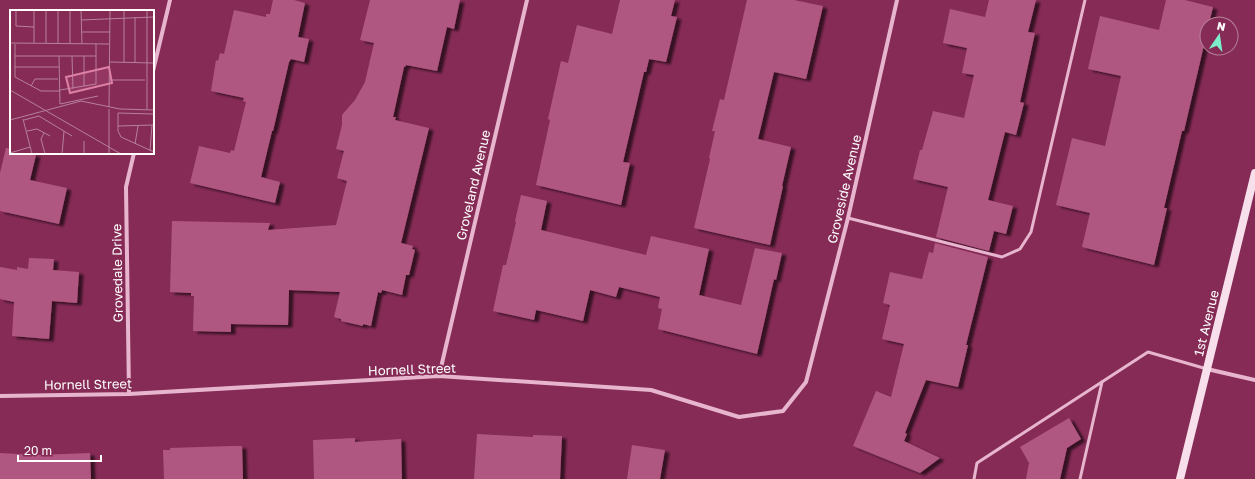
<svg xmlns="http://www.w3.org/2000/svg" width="1255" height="479" viewBox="0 0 1255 479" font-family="'Golos Text',sans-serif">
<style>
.building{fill:#af5781;filter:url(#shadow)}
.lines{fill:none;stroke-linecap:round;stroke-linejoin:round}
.service{stroke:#e7b6ce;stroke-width:3}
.minor{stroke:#e7b6ce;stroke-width:4}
.secondary{stroke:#f7e0eb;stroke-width:8}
.labels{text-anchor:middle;stroke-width:3.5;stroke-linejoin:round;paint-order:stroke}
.street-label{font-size:13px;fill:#fff;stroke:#862b56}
.inset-road{fill:none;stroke:#b6809a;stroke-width:1}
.view{fill:#dd80a5;fill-opacity:0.15;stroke:#dd80a5;stroke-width:2}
.inset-edge{fill:none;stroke:#fff;stroke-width:2}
</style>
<defs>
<filter id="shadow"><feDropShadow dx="4.5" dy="2.5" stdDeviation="1" flood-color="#0009"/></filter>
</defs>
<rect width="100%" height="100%" fill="#862b56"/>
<g class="building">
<polygon points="273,0 294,0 305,3 298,37 309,39 304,62 291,59 289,62 273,131 272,131 261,177 280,182 275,203 190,183 199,146 230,153 231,150 234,151 246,102 243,101 244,98 211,91 216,60 218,61 220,53 224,54 234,10 266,17 266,14 270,14"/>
<polygon points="370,0 460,0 454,29 447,27 437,71 406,65 405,67 404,67 393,117 396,117 395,120 429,128 401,243 413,246 412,249 415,250 409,275 406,275 402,295 382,290 381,293 378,292 371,326 363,324 363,326 341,321 341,319 334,317 340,292 289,290 288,325 231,324 231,332 193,331 194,296 191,296 191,293 170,292 172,221 270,223 268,230 336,225 347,181 337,178 344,151 336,149 342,125 342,115 355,100 365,82 374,43 360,40"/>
<polygon points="620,0 675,0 671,16 677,17 666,62 649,59 646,72 644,72 623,162 630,163 621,205 536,185 550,120 548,119 561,61 568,63 577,25 612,34"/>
<polygon points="747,0 794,0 823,6 806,79 774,72 758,139 791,147 782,186 783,186 770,245 694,228 710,159 709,158 715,131 712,131 720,99 724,100"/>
<polygon points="989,0 1036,0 1028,32 1035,33 1020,102 1024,103 1016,135 1005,132 988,200 1013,206 1006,234 994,231 989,251 936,237 948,187 913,179 920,150 922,150 933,111 964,118 974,75 962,73 967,48 943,43 950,9 985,17"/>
<polygon points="1166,0 1185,0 1213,7 1209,24 1207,24 1207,32 1184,131 1182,131 1164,208 1167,208 1154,265 1082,247 1090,213 1056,205 1072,138 1105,146 1121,76 1088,69 1100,16 1159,30"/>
<polygon points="6,148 11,149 11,153 29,153 36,155 30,180 67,188 59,224 0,211 0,173"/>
<polygon points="521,195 547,201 541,230 646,255 651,236 709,249 699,295 741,305 755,248 782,253 776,280 774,279 757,354 658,329 662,309 658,308 660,297 619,287 616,297 590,290 583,321 536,310 534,320 493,311 503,265 506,265 516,222 515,221"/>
<polygon points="935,243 988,257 966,345 968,345 958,387 926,380 905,433 907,434 904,441 940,458 920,473 853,446 876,391 891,397 904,344 882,339 890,305 883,303 890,272 922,279 929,252 933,253"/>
<polygon points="29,258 54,259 53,270 79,272 77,303 52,301 49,339 12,336 14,302 0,299 0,267 17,270 17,267 28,269"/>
<polygon points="1069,418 1081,439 1067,448 1060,479 1026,479 1029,463 1020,447"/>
<polygon points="477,434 533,437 533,435 562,436 560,479 474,479"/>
<polygon points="355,438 355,442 401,439 402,479 314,479 313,440"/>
<polygon points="632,445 665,450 660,479 627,479"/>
<polygon points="231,446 242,446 243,479 164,479 163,450 170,450 170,448"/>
<polygon points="0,453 38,455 90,453 91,479 0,479"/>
</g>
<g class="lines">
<g class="service">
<polyline points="848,218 1002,257 1020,249 1031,232 1085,0"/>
<polyline points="974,479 977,463 1148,352 1207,369"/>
<polyline points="1080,479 1102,382"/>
</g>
<g class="minor">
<polyline points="153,71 170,0"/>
<polyline points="1207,369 1255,380"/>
<polyline points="439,376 527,0"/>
<polyline points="129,394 126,187 134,153"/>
<polyline points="0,396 129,394 439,376 651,390 739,417 783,411 806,382 848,218 897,0"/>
</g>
<polyline class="secondary" points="1180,479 1255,173"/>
</g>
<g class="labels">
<g class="street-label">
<text transform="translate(473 185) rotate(-77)" y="5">Groveland Avenue</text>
<text transform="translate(844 189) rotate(-77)" y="5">Groveside Avenue</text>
<text transform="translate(117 273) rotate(-91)" y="5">Grovedale Drive</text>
<text transform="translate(1206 323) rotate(-76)" y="5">1st Avenue</text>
<text transform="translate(412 369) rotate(-2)" y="5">Hornell Street</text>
<text transform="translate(88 384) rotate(-1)" y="5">Hornell Street</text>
</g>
</g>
<g transform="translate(10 10)">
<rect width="144" height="144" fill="#862b56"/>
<path class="inset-road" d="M6 0V16L24 17M24 0V33M36 0V33M48 0V33M60 0V34M71 0 72 34M137 0V99M71 10 144 7M71 22H100M0 33 99 34M5 34V67L31 81H50M5 46H86M49 46 50 94 88 86M62 46 63 79M100 52 144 53M114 52V0M125 52V7M5 57H49M100 70H135M21 76 25 69H48M74 76V46M0 80 111 144M50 80 86 74V34M99 97 100 0M144 104 108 103V121L111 127 144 142M13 109 22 144M0 110 71 91 110 99 144 100M14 110 29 106 62 126M108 116 144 115M17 121 27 119 40 126M34 123 31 129 35 144M125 134 128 116M140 141 142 115M0 143 20 137M52 144 54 121M74 144V131M99 144V99"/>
<path class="view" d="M99 57 102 73 60 83 56 67Z"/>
<rect width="144" height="144" class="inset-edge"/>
</g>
<g transform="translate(1219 36) rotate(13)"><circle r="19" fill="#862b56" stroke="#b6809a"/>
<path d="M0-3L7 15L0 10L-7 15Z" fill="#7eedca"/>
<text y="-6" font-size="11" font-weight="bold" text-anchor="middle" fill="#ffffff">N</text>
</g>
<path d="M18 455v6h83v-6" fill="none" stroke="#ffffff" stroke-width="2"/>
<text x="24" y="455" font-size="12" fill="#ffffff" stroke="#862b56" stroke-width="3" paint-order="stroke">20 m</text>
</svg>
